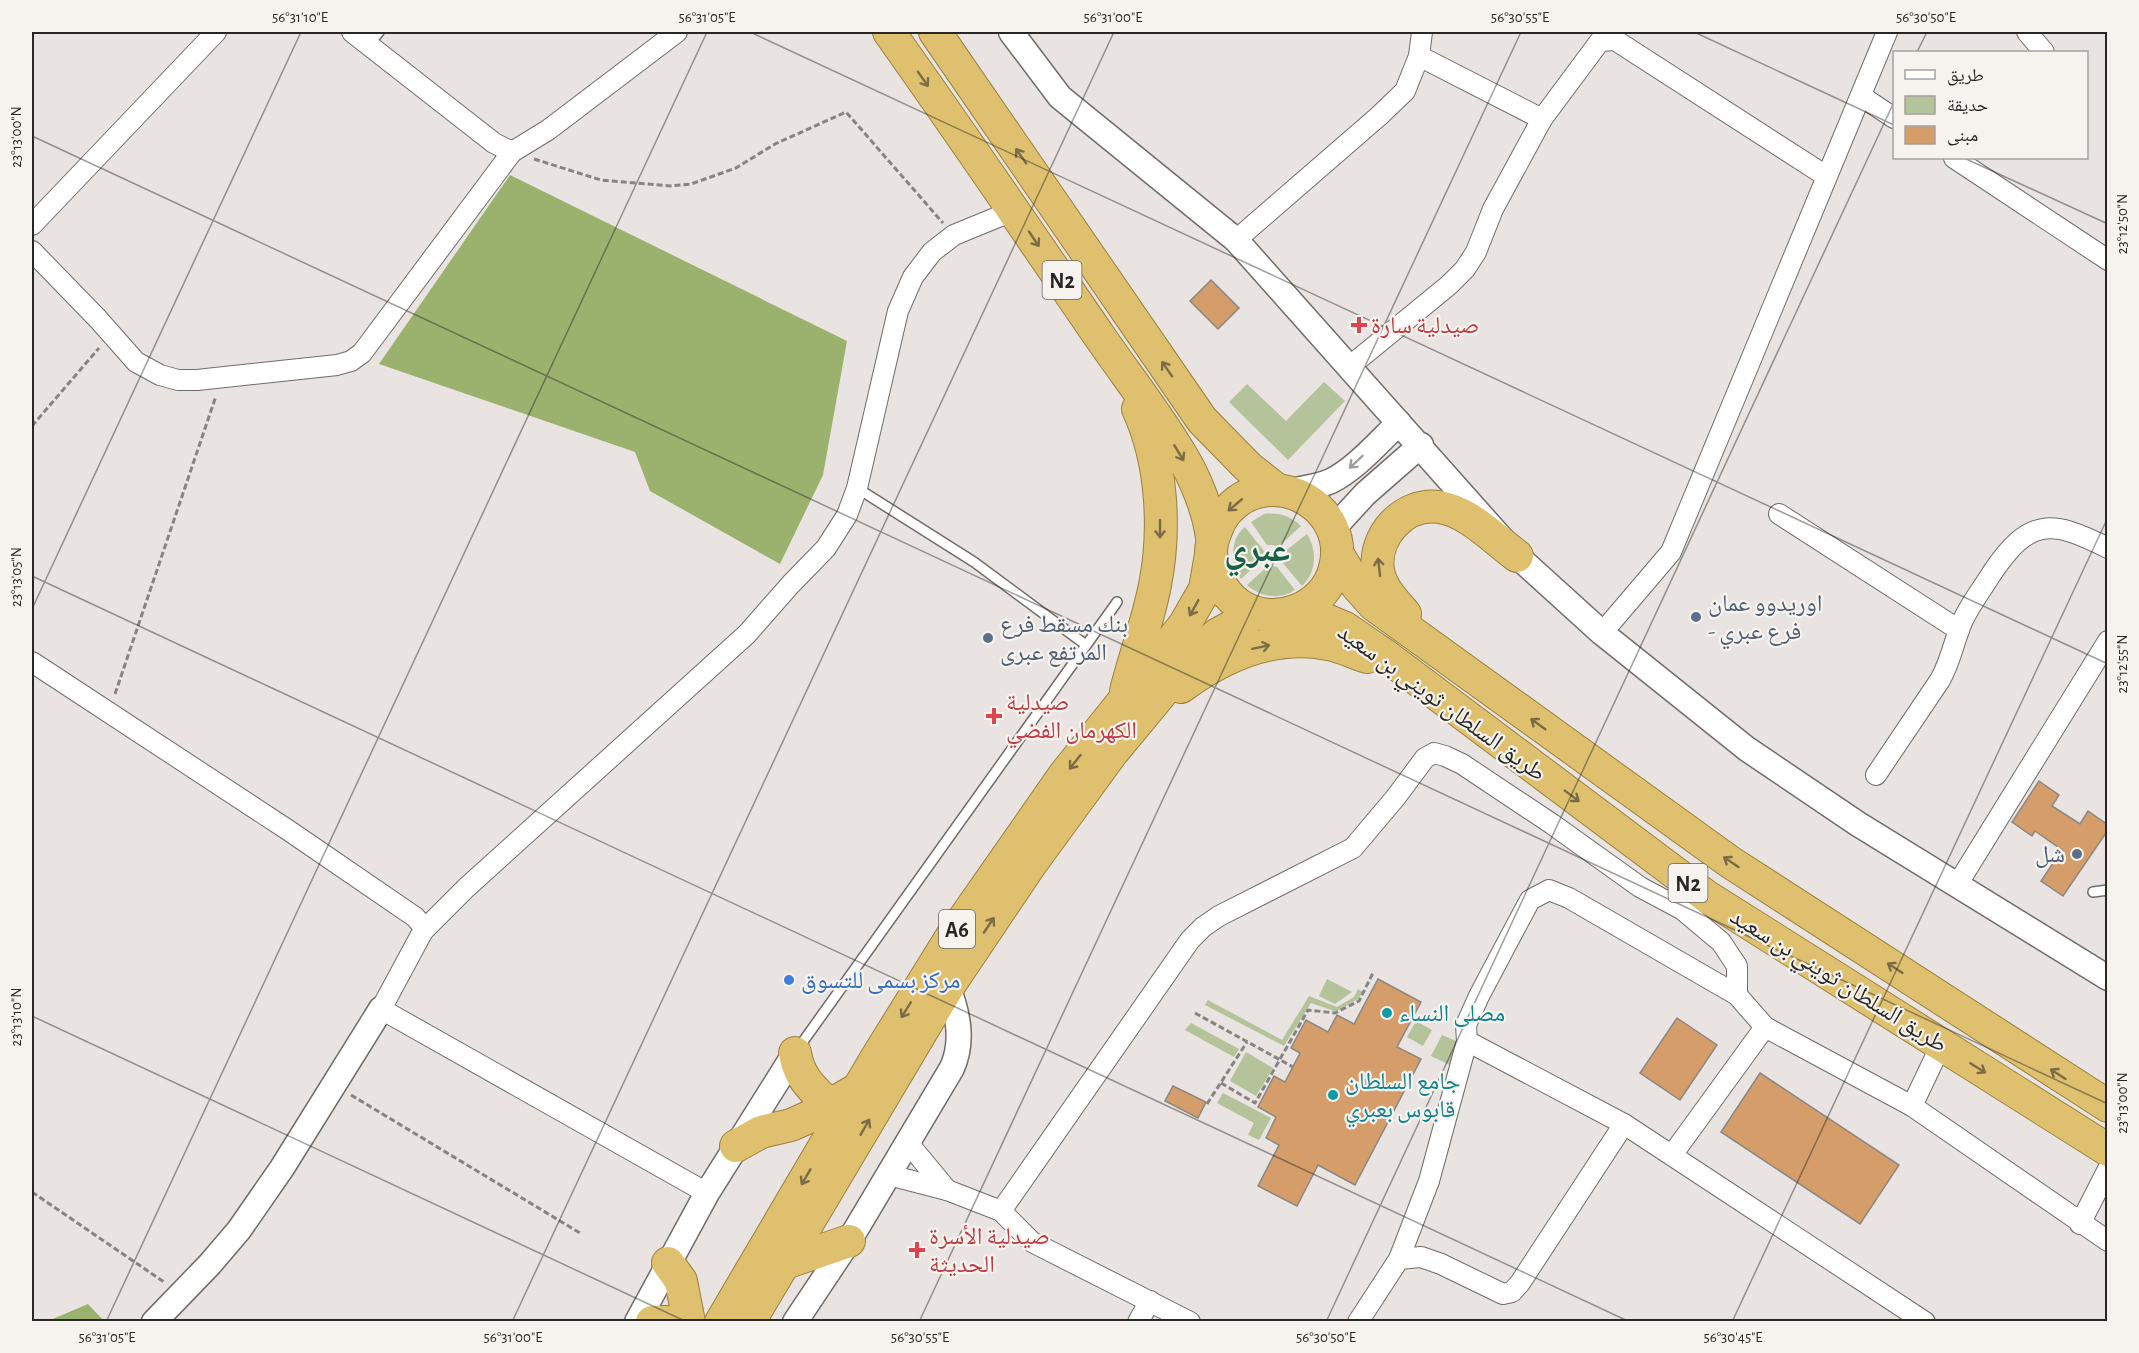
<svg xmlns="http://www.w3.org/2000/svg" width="2139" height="1353" viewBox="0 0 2139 1353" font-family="'Alegreya Sans','Noto Naskh Arabic',sans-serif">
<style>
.green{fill:#b4c39a}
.forest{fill:#9bb26e}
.building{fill:#d49d69;stroke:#8b8784;stroke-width:1.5}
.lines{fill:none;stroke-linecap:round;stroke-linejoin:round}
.service-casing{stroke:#706c69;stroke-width:12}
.minor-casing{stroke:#706c69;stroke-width:22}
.tertiary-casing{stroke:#706c69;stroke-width:27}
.trunk-casing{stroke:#9a803d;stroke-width:34}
.path{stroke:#878482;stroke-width:3;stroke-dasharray:6 3;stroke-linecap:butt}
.service{stroke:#fff;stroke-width:9}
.minor{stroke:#fff;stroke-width:20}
.tertiary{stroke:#fff;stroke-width:24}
.trunk{stroke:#dfc06e;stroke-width:32}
.oneway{stroke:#7b6c46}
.oneway2{stroke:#9f9e9d}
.ticks{fill:none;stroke:#292726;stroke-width:1.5;stroke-opacity:0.45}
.health-dot{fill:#e0444e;stroke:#f6f2ee;stroke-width:2}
.service-dot{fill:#5c6f8a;stroke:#f6f2ee;stroke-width:2}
.shop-dot{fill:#3f7fe0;stroke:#f6f2ee;stroke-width:2}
.culture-dot{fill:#0f9aa8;stroke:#f6f2ee;stroke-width:2}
.labels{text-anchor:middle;stroke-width:4.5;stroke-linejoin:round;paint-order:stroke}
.shield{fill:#f6f2ee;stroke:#666462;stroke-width:1.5}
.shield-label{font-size:22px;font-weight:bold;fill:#292726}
.health-label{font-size:24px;fill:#be3a42;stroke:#f6f2ee;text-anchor:start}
.service-label{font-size:24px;fill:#4e5e75;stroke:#f6f2ee;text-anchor:start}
.street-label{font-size:24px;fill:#292726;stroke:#f6f2ee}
.shop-label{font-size:24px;fill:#366cbe;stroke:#f6f2ee;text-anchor:start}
.culture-label{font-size:24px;fill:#0d838f;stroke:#f6f2ee;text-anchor:start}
.town-label{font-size:36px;font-weight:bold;fill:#185f47;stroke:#f6f2ee}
.neatline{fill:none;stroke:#292726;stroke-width:2}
.ticks-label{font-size:15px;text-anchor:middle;fill:#292726}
</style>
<rect width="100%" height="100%" fill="#e9e4e1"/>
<g class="green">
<polygon points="1324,382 1345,401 1288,460 1229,402 1247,384 1286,421"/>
<path d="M1264 514C1278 512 1291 516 1301 526L1278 547 1273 545H1267L1251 522Z"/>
<path d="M1245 527 1264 551 1262 559 1241 579C1231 563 1229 540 1245 527Z"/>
<path d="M1307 534C1317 550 1317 572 1302 586L1282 562 1284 552Z"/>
<path d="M1269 565 1277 567 1295 590C1279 600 1263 597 1249 587L1247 585Z"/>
<polygon points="1327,979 1352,992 1335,1004 1319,996"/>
<polygon points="1358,989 1363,992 1358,999 1337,1011 1334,1011 1311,1003 1284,1046 1205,1005 1208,1000 1282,1040 1309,996 1337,1007 1354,997"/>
<polygon points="1416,1021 1432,1030 1423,1046 1407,1037"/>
<polygon points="1191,1023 1239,1049 1234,1057 1185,1030"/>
<polygon points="1442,1035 1456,1041 1450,1065 1431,1056"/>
<polygon points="1246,1052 1273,1068 1256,1096 1230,1081"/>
<polygon points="1223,1093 1271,1118 1259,1140 1248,1135 1254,1123 1217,1103"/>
</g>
<g class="forest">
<polygon points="510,175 847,341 823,475 780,564 650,491 635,452 379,364"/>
<polygon points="88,1304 104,1321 48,1321"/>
</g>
<g class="building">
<polygon points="1211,280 1239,308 1218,329 1190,301"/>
<polygon points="2039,781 2059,795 2052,806 2080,824 2088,811 2108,825 2108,830 2063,896 2041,881 2062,850 2035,831 2032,836 2012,822"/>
<polygon points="1378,979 1421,1002 1397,1047 1421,1059 1355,1185 1318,1165 1297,1206 1258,1186 1279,1145 1266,1138 1276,1117 1258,1107 1274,1076 1285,1082 1300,1053 1291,1048 1306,1020 1328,1032 1337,1015 1354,1024"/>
<polygon points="1677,1018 1717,1045 1680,1100 1640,1073"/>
<polygon points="1760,1073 1899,1165 1860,1224 1721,1132"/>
<polygon points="1173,1086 1206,1102 1198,1118 1165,1101"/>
</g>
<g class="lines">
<g class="service-casing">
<g id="service">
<polyline points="368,45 379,32"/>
<polyline points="857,488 974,562 1086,645"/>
<polyline points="2093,892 2108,890"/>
<polyline points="797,1050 1117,602"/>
</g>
</g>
<g class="minor-casing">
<g id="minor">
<polyline points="352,32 494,143 512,152"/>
<polyline points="2027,32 2044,52"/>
<polyline points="1419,56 1542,119"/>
<polyline points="1861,96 1894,118"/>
<polyline points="1954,158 2108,260"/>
<polyline points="32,225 216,32"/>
<polyline points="1236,240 1379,116 1405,91 1419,56 1422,32"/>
<polyline points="32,251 98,319 136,362 160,375 178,380 197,380 337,365 351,361 362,353 512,152 548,130 677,32"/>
<polyline points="1349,367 1449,285 1465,269 1476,252 1493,209 1542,119 1600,41 1615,40 1826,176"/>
<polyline points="1779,514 1959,630"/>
<polyline points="1602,633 1671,552 1887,32"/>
<polyline points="32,662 288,830 415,917 422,925 423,931 381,1009 707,1193"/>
<path d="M1876 775 1940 680C1951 661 1954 640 1963 620 1971 603 1982 589 1992 573 2029 518 2051 519 2108 548"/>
<polyline points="1957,885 2108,641"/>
<polyline points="423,931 466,888 747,634 791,584 826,548 847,515 857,488 898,311 913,277 932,252 954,235 1015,210"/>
<polyline points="1467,1041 1624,1124 1925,1322"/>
<polyline points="1912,1106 1941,1045"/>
<polyline points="908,1143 947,1190"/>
<polyline points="1672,1155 1765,1027"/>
<polyline points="889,1175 947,1190 1001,1211 1032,1242 1190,1322"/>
<polyline points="1001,1211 1190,940 1203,927 1219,916 1353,848 1396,797 1425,758 1434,753 1445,756 1462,764 1552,824 1640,887 1683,910 1721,942 1737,966 1737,995 1765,1027 1912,1106 2108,1241"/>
<polyline points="2080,1224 2108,1169"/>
<polyline points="1399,1259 1421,1257 1441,1264 1503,1294 1512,1292 1520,1283 1624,1124"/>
<polyline points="1138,1322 1150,1301"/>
<polyline points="1358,1322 1399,1259 1429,1181 1467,1041 1466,1025 1479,996 1515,928 1530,900 1549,890 1569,898 1737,995"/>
</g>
</g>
<g class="tertiary-casing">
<g id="tertiary">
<polyline points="1011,32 1060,97 1236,240 1517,556 1602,633 1747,749 1858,824 2108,978"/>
<path d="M1289 491C1303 488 1318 487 1331 481 1357 468 1378 442 1399 423"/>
<polyline points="1333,529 1365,494 1421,445"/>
<polyline points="154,1322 210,1264 239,1230 282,1168 381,1009"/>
<polyline points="637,1322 707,1193 795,1053"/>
<path d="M795 1322 849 1241 952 1068C964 1041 958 1014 948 987"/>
</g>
</g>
<g class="trunk-casing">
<g id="trunk">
<path d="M889 32C961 133 1030 235 1100 337 1127 376 1156 413 1180 453 1195 477 1208 509 1212 537 1213 542 1211 547 1211 552 1212 572 1222 592 1238 604 1273 629 1325 609 1335 568 1351 507 1273 463 1229 509 1220 517 1217 528 1213 539"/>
<polyline points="935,32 1202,420 1248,467 1276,489"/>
<polyline points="1337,553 1357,586 1374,605 1730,862 2108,1106"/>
<path d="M1405 614C1394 601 1381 588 1378 571 1373 536 1404 502 1439 507 1468 511 1494 539 1517 556"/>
<polyline points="1284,615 1319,617 1345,628 1386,656 1706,896 2108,1150"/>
<path d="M1181 687C1223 656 1274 633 1328 644 1341 646 1354 653 1367 657"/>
<path d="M1126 691C1135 655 1148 621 1155 585 1166 529 1162 461 1138 409"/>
<path d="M795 1053C799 1078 812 1088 829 1105"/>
<polyline points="736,1146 761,1132 791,1125 809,1117 856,1090"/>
<polyline points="668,1263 681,1281 689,1322"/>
<polyline points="785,1263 849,1241"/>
<polyline points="652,1322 666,1322"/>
<polyline points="721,1322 874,1062 952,936 1065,774 1185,624 1205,589 1211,554"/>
<polyline points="749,1322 948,987 1030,865 1111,754 1192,656 1218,634 1257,613"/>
</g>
</g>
<g class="path">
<polyline points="534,159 601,180 670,186 691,184 736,168 775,144 846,112 943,223"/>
<polyline points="32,426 99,348"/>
<polyline points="115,694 216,396"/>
<polyline points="1195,1013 1293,1067"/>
<polyline points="1221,1083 1255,1103 1308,1010 1335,1013 1359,1001 1373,973"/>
<polyline points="351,1095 580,1233"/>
<polyline points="1207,1104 1247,1042"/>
<polyline points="32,1192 164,1282"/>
</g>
<use href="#service" class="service"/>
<use href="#minor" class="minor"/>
<use href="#tertiary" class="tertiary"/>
<use href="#trunk" class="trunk"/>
</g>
<defs><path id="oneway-shaft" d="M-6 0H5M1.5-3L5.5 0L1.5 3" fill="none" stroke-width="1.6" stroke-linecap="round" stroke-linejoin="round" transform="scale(1.5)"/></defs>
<g class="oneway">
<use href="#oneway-shaft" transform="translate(923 79) rotate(55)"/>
<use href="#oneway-shaft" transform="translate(1021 156) rotate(-125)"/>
<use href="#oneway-shaft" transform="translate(1034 239) rotate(56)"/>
<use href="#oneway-shaft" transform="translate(1167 369) rotate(-125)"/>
<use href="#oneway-shaft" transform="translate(1179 453) rotate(59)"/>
<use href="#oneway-shaft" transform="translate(1235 505) rotate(140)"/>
<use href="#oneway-shaft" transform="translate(1160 529) rotate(90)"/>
<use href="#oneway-shaft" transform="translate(1379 567) rotate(-97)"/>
<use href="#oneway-shaft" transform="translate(1194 608) rotate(119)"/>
<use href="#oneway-shaft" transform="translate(1261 647) rotate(-12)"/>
<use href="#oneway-shaft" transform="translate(1538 724) rotate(-144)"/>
<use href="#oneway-shaft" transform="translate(1075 762) rotate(128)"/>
<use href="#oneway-shaft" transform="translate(1572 796) rotate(37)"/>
<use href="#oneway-shaft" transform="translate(1731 862) rotate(-146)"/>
<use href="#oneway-shaft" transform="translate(989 925) rotate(-56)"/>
<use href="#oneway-shaft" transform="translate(1895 968) rotate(-147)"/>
<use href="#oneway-shaft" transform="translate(906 1010) rotate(122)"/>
<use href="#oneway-shaft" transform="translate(1978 1068) rotate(32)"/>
<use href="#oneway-shaft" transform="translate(2058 1074) rotate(-147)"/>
<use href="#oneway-shaft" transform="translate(865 1127) rotate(-60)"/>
<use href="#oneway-shaft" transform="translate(806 1177) rotate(120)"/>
</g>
<use class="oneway2" href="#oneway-shaft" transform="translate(1356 462) rotate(137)"/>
<path class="ticks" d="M750 32 2108 664M1694 32 1894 125M1917 52 1927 32M32 136 2108 1104M1964 158 2108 224M32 576 1630 1322M32 609 301 32M32 1016 687 1322M106 1322 707 32M512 1322 1114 32M919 1322 1521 32M1326 1322 1894 102M1732 1322 2108 517"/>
<g class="health-dot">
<path d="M1356 316h6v6h6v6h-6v6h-6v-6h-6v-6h6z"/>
<path d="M991 707h6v6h6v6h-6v6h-6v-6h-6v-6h6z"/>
<path d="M914 1241h6v6h6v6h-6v6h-6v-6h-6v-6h6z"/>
</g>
<g class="service-dot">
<circle cx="1696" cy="617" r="6"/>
<circle cx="988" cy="638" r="6"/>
<circle cx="2077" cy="854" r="6"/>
</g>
<circle class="shop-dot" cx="789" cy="980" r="6"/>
<g class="culture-dot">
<circle cx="1387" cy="1013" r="6"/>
<circle cx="1333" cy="1095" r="6"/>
</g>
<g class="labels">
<g class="shield">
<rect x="1042.5" y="261" width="39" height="38" rx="4.5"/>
<rect x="1668.5" y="864" width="39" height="38" rx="4.5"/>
<rect x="939" y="910" width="36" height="38" rx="4.5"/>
</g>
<g class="shield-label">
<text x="1062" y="288">N2</text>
<text x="1688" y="891">N2</text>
<text x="957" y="937">A6</text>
</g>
<g class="health-label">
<text x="1371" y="333">صيدلية سارة</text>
<text x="1006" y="710">صيدلية<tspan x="1006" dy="28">الكهرمان الفضي</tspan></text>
<text x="929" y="1244">صيدلية الأسرة<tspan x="929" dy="28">الحديثة</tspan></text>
</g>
<g class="service-label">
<text x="1708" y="611">اوريدوو عمان<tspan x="1708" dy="28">- فرع عبري</tspan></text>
<text x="1000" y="632">بنك مسقط فرع<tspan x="1000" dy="28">المرتفع عبرى</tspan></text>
<text x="2065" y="862" text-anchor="end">شل</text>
</g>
<g class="street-label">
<text transform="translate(1442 702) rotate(36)" y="8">طريق السلطان ثويني بن سعيد</text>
<text transform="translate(1839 980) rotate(32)" y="8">طريق السلطان ثويني بن سعيد</text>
</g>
<g class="shop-label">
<text x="801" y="988">مركز بسمى للتسوق</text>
</g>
<g class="culture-label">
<text x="1399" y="1021">مصلى النساء</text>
<text x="1345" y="1089">جامع السلطان<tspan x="1345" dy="28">قابوس بعبري</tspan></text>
</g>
<g class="town-label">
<text x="1257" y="561">عبري</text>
</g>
</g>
<rect width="2139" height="1353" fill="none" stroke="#f6f2ee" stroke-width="66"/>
<rect x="1893" y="51" width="195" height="108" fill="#f6f2ee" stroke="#a4a19e" stroke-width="1.5"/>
<rect x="1905" y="70" width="30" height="9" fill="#ffffff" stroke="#a4a19e" stroke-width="1.5"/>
<text x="1947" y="81" font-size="18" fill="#292726">طريق</text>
<rect x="1905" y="96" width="30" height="18" fill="#b4c39a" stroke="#a4a19e" stroke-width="1.5"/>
<text x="1947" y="111" font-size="18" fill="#292726">حديقة</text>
<rect x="1905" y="126" width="30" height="18" fill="#d49d69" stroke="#a4a19e" stroke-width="1.5"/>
<text x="1947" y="141" font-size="18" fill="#292726">مبنى</text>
<rect x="33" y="33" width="2073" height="1287" class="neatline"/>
<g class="ticks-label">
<text x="300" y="22">56°31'10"E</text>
<text x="707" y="22">56°31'05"E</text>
<text x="1113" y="22">56°31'00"E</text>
<text x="1520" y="22">56°30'55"E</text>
<text x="1926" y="22">56°30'50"E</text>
<text transform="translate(16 137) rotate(-90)" y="5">23°13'00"N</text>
<text transform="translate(2122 224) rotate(-90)" y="5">23°12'50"N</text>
<text transform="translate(16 577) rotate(-90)" y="5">23°13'05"N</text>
<text transform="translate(2122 664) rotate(-90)" y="5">23°12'55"N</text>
<text transform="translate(16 1017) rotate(-90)" y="5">23°13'10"N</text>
<text transform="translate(2122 1103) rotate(-90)" y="5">23°13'00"N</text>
<text x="107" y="1342">56°31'05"E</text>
<text x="513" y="1342">56°31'00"E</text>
<text x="920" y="1342">56°30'55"E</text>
<text x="1326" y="1342">56°30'50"E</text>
<text x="1733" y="1342">56°30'45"E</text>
</g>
</svg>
